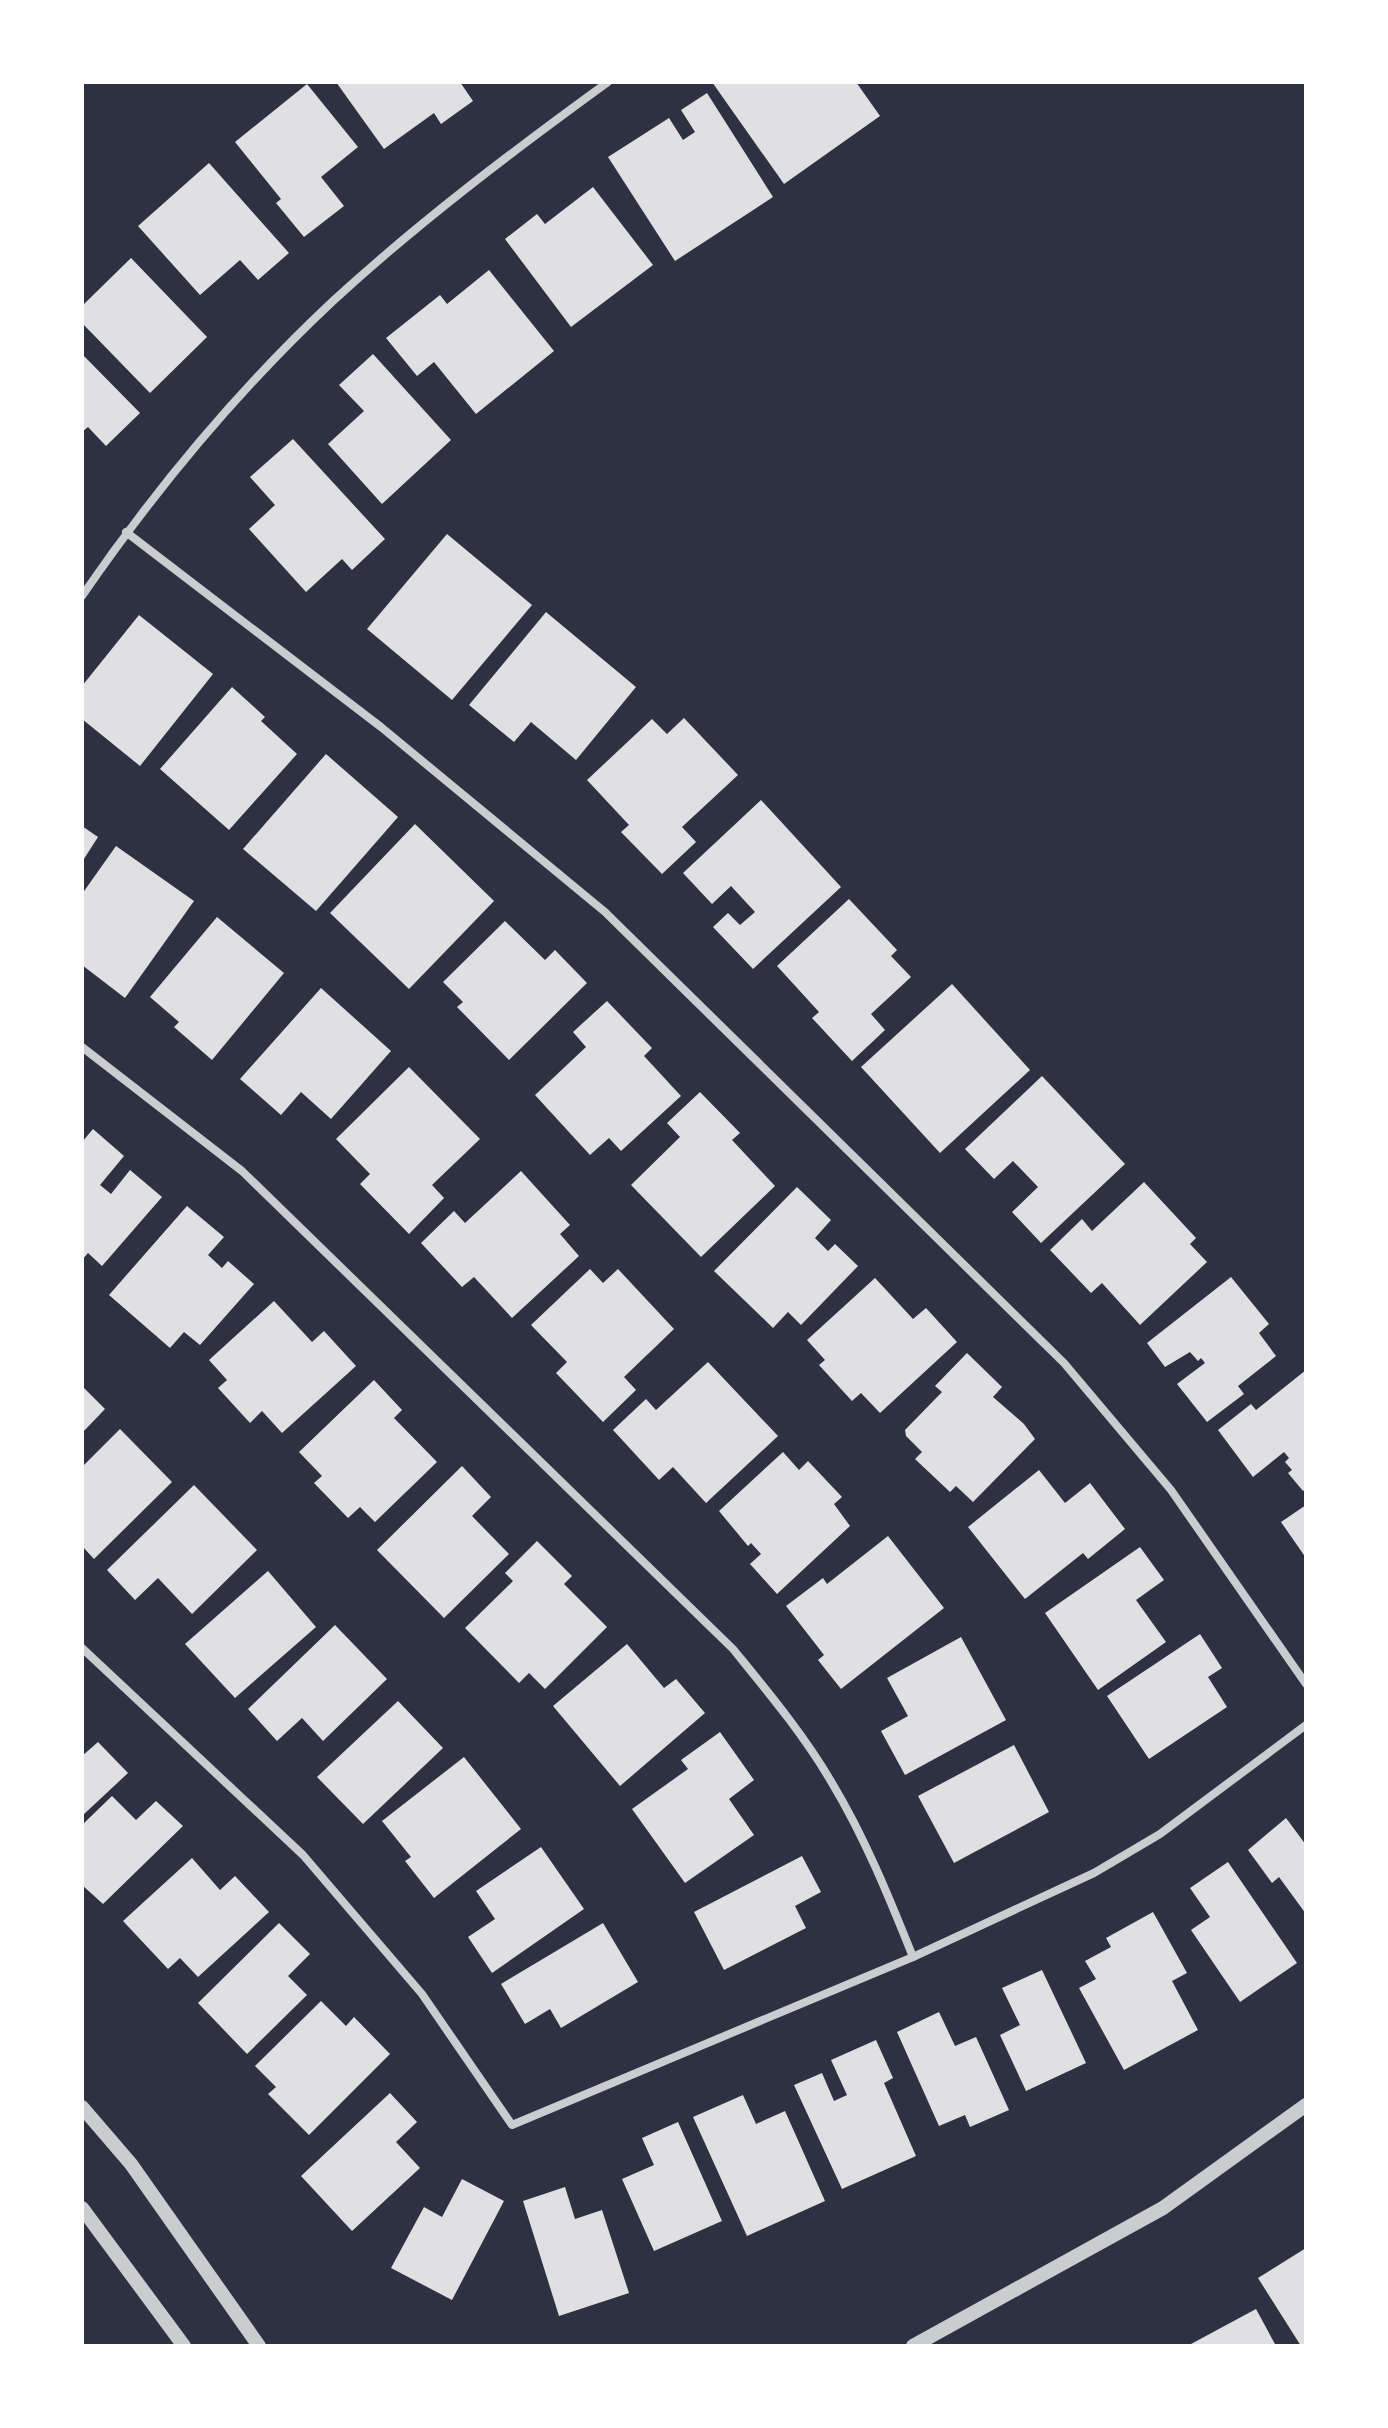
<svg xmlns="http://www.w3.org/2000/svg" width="1388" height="2428" viewBox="0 0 1388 2428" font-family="'DejaVu Sans',sans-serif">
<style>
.building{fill:#e0e0e3}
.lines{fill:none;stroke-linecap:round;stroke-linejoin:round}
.minor{stroke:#caccd0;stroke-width:8}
.tertiary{stroke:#caccd0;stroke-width:14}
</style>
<rect width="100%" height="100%" fill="#2d3142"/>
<g class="building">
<polygon points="336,82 460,82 473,101 441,124 434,113 384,149"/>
<polygon points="712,82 856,82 880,116 784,184"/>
<polygon points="307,84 358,147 321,177 344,206 304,237 276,203 281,199 235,142"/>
<polygon points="707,93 773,197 675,261 608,157 669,118 683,140 695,132 681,110"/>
<polygon points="209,163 289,253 258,280 240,260 200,295 138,226"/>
<polygon points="593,187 653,265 571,327 505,239 537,214 545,224"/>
<polygon points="131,258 207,337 150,393 82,323 82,306"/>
<polygon points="489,270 554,351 476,414 434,362 417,376 386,338 440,295 447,304"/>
<polygon points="82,354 140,413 106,446 88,427 82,432"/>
<polygon points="373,354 451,440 382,504 328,444 364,411 339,385"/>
<polygon points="293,439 385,539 352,570 342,559 306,592 249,529 275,505 250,477"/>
<polygon points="447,534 532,605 452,700 367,629"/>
<polygon points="546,612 636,687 576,760 531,722 514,742 469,705"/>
<polygon points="139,615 213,674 140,766 82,719 82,686"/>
<polygon points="232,687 265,717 261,721 297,754 229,830 160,769"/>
<polygon points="684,718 738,775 682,827 696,842 662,874 621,832 629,825 587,780 652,719 667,734"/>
<polygon points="326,754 398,817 316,911 243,849"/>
<polygon points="761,800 841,887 753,969 713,927 728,913 740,925 755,912 731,886 712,904 683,873"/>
<polygon points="415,824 494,901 409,989 330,913"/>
<polygon points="82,826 98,837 82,862"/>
<polygon points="116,846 194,901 125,998 82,965 82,894"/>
<polygon points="849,899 897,950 891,956 911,977 871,1014 885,1030 852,1061 812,1018 819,1012 777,966"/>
<polygon points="217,917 284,973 212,1060 174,1027 179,1022 150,997"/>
<polygon points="505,921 545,960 555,950 587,983 509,1060 457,1007 463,1002 443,982"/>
<polygon points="952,984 1030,1070 940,1153 861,1067"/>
<polygon points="321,988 391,1051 331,1119 301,1092 281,1115 240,1079"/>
<polygon points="607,1001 652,1048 644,1056 681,1096 621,1151 609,1138 590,1155 535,1095 586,1047 573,1032"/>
<polygon points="409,1067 480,1139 432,1185 444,1198 409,1234 360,1184 370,1174 336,1139"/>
<polygon points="1042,1076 1125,1164 1041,1243 1012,1212 1038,1187 1013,1161 994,1179 965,1149"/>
<polygon points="700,1092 740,1133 732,1140 775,1186 701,1257 631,1185 680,1137 667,1123"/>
<polygon points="93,1129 124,1156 100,1185 111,1194 130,1170 162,1197 102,1266 88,1253 82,1260 82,1142"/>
<polygon points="521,1171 570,1225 560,1234 579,1256 512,1318 474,1277 462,1287 421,1243 454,1211 465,1223"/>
<polygon points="1144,1182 1196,1238 1190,1244 1207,1262 1140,1325 1102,1283 1091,1293 1050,1250 1082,1219 1092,1231"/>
<polygon points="797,1187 831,1220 815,1238 828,1251 835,1244 858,1266 801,1325 788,1312 773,1328 714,1271"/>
<polygon points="187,1206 224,1237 208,1255 222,1268 228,1261 254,1284 200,1345 184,1332 170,1348 109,1295"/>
<polygon points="590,1269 603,1283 618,1269 674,1329 624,1377 636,1390 603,1422 556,1373 567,1362 531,1325"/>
<polygon points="1231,1277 1269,1324 1259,1333 1276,1356 1238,1386 1244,1394 1207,1422 1177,1384 1205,1363 1201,1358 1198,1361 1190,1352 1165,1367 1147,1343"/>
<polygon points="875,1278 913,1319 926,1308 957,1342 880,1413 861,1393 852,1401 819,1365 825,1360 807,1340"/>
<polygon points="274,1301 312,1342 324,1331 356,1366 282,1433 262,1411 250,1423 218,1388 227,1380 209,1360"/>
<polygon points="967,1353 1002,1387 993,1397 1024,1424 1035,1439 973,1502 956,1486 950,1492 915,1459 922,1452 906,1436 905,1430 942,1392 935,1386"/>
<polygon points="708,1362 778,1436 706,1503 673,1467 659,1480 613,1430 646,1399 656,1410"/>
<polygon points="1306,1370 1306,1488 1303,1491 1288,1473 1292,1470 1285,1462 1289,1458 1284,1452 1253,1477 1218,1430 1251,1404 1256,1410"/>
<polygon points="374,1380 402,1410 394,1418 437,1462 375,1522 360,1507 348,1518 314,1483 322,1476 299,1452"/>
<polygon points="82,1386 105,1409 82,1433"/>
<polygon points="120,1429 172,1482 94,1559 82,1546 82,1467"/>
<polygon points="783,1452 799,1470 808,1461 842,1497 834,1504 850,1526 777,1594 750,1564 761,1554 751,1543 748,1546 719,1511"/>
<polygon points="462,1466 491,1497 472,1516 509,1554 444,1618 377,1550"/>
<polygon points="1039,1470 1065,1503 1090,1483 1125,1529 1088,1559 1083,1553 1025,1599 968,1527"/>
<polygon points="194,1485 257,1550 192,1614 158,1578 135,1600 107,1570"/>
<polygon points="1306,1505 1306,1558 1281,1522"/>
<polygon points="888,1536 944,1608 841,1689 818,1660 824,1655 786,1606 823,1578 827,1584"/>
<polygon points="537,1541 572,1576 564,1584 607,1627 545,1689 529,1673 519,1683 465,1628 513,1581 505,1573"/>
<polygon points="1140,1547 1164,1580 1136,1600 1166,1642 1098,1690 1045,1613"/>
<polygon points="268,1571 316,1627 235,1698 185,1644"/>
<polygon points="335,1625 387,1679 323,1741 302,1718 277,1741 248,1709"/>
<polygon points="1200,1634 1222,1668 1208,1677 1227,1707 1149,1759 1107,1696"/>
<polygon points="961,1637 1006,1720 905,1775 881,1731 908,1716 887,1678"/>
<polygon points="627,1644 664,1688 676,1679 705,1713 620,1786 553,1706"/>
<polygon points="398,1701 443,1748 363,1824 317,1777"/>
<polygon points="720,1732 754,1780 729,1799 754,1835 685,1883 632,1809 688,1769 681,1760"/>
<polygon points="98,1742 128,1773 82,1816 82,1756"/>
<polygon points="1014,1745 1049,1812 954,1863 918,1796"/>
<polygon points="464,1757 521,1829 434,1898 405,1861 411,1857 382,1821"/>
<polygon points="112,1796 136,1820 156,1801 183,1826 103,1904 82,1885 82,1825"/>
<polygon points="1286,1818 1306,1845 1306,1914 1279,1877 1272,1883 1248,1850"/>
<polygon points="541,1847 584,1909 492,1973 468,1937 495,1919 476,1891"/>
<polygon points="802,1856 821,1892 795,1906 806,1928 724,1970 694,1912"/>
<polygon points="192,1858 220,1890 235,1876 269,1912 198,1977 180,1958 168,1969 123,1921"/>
<polygon points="1228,1862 1297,1963 1240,2002 1191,1930 1210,1917 1190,1888"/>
<polygon points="1153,1912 1187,1973 1172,1981 1198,2030 1124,2070 1079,1988 1096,1979 1085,1961 1111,1947 1106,1938"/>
<polygon points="279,1923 310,1954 288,1976 307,1995 247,2054 198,2003"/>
<polygon points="603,1923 638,1982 561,2028 550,2009 525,2024 501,1984"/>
<polygon points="1042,1970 1086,2063 1026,2091 1000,2035 1020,2025 1002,1988"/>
<polygon points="321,2001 346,2026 354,2017 390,2054 309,2135 268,2094 276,2087 255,2066"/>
<polygon points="939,2012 955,2046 976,2037 1009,2110 970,2127 965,2115 939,2126 897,2032"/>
<polygon points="876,2040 893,2078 884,2083 916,2156 842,2189 794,2085 822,2073 834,2101 847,2095 831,2060"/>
<polygon points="390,2093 417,2122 396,2142 420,2168 352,2231 301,2176"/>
<polygon points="743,2095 756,2124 785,2111 825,2201 747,2236 693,2117"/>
<polygon points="678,2122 722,2221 654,2251 622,2179 654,2165 642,2138"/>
<polygon points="462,2179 504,2201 452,2300 391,2268 424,2207 442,2217"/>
<polygon points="565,2187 575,2219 602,2210 629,2293 559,2316 523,2201"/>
<polygon points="1306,2248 1306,2346 1301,2346 1258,2278"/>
<polygon points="1256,2309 1276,2346 1192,2346 1191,2344"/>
</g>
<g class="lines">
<g class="minor">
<polyline points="126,532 381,727 605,912 1064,1363 1171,1490 1306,1684"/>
<path d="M82 596C155 490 239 389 333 301 419 222 513 151 608 82"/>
<path d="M82 1047 242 1171 733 1649C768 1692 804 1735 832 1783 865 1838 889 1897 913 1957"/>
<polyline points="82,1648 303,1855 422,1994 512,2125 913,1957 1094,1873 1160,1834 1306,1725"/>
</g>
<g class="tertiary">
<polyline points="82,2107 131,2164 259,2346"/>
<polyline points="82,2208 184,2346"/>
<polyline points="913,2346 1163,2208 1306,2105"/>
</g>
</g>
<rect width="1388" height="2428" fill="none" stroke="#ffffff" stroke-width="168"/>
</svg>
